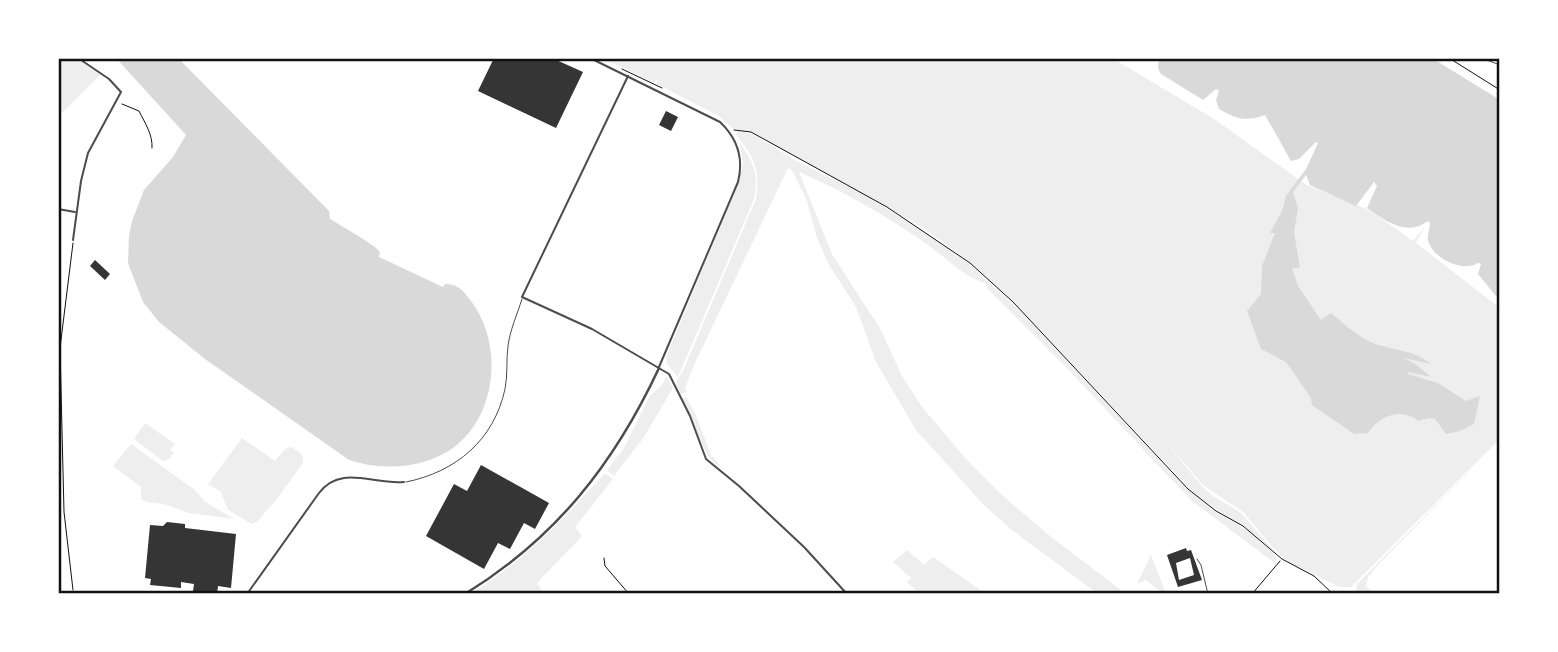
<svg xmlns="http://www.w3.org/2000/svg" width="1558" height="652" viewBox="0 0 1558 652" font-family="Rubik,sans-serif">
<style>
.green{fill:#eee}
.water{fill:#d9d9d9}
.building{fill:#353535;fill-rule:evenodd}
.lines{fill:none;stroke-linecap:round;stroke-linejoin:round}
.path{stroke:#111;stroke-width:1}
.service{stroke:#4c4c4c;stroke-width:1}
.minor{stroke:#4c4c4c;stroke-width:2}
.tertiary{stroke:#4c4c4c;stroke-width:2.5}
.neatline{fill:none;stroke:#111;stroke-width:2.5}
</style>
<rect width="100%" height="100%" fill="#fff"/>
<g class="green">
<polygon points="58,58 76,58 100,75 58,117"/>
<path d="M594 58H1112L1214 119 1305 184 1369 210 1413 241 1426 225 1416 243 1500 308V439L1351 587H1339L1289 562 1276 551 1243 512 1203 485 1159 434 1201 485 1213 496 1240 512 1275 552 1243 525 1223 514 1194 493 1019 308C986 275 951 245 911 221 860 189 804 164 753 132L733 129 719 116 657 84V79L654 83 615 64Z"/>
<path d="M738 131 753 134 793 159 865 195 923 231 968 263 1018 309 1186 488 1216 512 1250 532 1274 554 1277 558 1276 564 1191 500 1064 365 988 289 986 284C962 276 948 259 928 245 887 216 845 192 799 172L832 254 881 330 902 376 922 407 966 459 1003 496 1045 532 1126 594H1098L1012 530 983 504 916 430 876 362 856 307 828 263 817 238 807 201 792 170 788 168 695 363 685 388 687 392 680 395 676 382 683 371 756 199C758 182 759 168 749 153 745 145 740 141 736 134Z"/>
<path d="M739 143C754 160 759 177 754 199L678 377 667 364 666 357 738 185 743 163Z"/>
<polygon points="666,376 673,388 644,437 614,476 607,470 624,448 643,409 650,396 663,384"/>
<path d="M686 397 695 413 711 455 722 468C704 463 693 417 682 399Z"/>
<polygon points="145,423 175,444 170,450 174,453 168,460 163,461 134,439"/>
<path d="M242 438 275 461 285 449 291 447C298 451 305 455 303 463L274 503C265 509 262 521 252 524L228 510 221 492 208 484Z"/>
<polygon points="1500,441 1376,567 1368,578 1366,586 1375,594 1356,594 1357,584"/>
<polygon points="131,444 195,490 204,501 234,519 189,513 164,504 147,502 141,499 141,487 113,466"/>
<path d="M605 473 613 479 575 527 582 536 537 583 544 594H469C523 563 564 518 605 473Z"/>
<polygon points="907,550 924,565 933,557 986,594 920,594 907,582 911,578 893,562"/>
<polygon points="1151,555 1165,591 1176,594 1163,594 1146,580 1137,584"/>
</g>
<g class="water">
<path d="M116 58H178L329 211 330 219C340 225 375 245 380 252L379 257 443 287 445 284C458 283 464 292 471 301 503 343 498 415 453 448 423 469 383 471 349 460L205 359 159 322 143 302 128 263 129 236 132 221 144 190 173 157 186 135Z"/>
<path d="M1159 58H1432L1500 100V301L1478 274 1481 264 1478 263C1462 273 1432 258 1428 240 1427 235 1430 228 1430 223L1428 221C1407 237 1385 221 1367 208L1377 186 1374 182 1356 206 1310 185 1306 175 1293 192 1298 208 1294 232 1300 268H1292L1298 286 1321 320 1331 313C1344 324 1357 336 1373 343 1393 351 1413 349 1431 364L1404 358 1417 365 1431 377 1408 372V374L1438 383 1466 401 1480 396 1474 424 1460 431 1446 434 1435 419 1429 418 1418 421C1401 407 1379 416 1368 433L1354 434 1312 405 1311 398 1286 362 1261 349 1247 311 1261 294 1262 266 1275 233H1270L1282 211 1286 196 1306 169 1318 143 1316 142 1299 159 1291 161 1265 115C1246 122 1236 119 1219 109L1216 100 1219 91 1216 89 1203 100 1161 74 1158 68Z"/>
</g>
<g class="building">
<polygon points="494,58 512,58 519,61 520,58 552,58 583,72 556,128 478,91"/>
<polygon points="666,111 678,117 671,131 659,125"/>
<polygon points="95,260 110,274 105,280 90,266"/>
<polygon points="481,465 549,503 535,529 524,523 510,549 498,543 484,569 426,536 454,484 467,491"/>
<polygon points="167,522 185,524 185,528 236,534 231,588 218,586 217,594 193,591 194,584 181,582 181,588 150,585 151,579 145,578 150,525 163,526"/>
<path d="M1186 548 1187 551 1191 550 1202 580 1178 587 1167 555ZM1190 558 1194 575 1179 580 1176 563Z"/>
</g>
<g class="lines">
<g class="path">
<polyline points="1449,58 1500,90"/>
<polyline points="622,69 662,88"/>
<path d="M122 104 139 111C145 123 153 135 152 148"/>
<polyline points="734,130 751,132 887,207 970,263 1013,302 1188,489 1216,511 1243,526 1282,559 1314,576 1333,594"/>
<polyline points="73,243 60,348 64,512 73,590"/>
<polyline points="604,558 605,566 629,594"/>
<polyline points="1252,594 1280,561"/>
</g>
<g class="service">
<polyline points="1464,58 1484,59 1500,65"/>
<path d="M406 482C456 472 494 440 505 389 508 374 506 360 508 346 510 330 517 315 522 299"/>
<polyline points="1197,559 1201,565 1208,594"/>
</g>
<g class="minor">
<path d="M590 58 720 122C738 139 744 158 738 182L659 367"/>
<polyline points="628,76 522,297 592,329 669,374 690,416 706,459 739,486 804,547 847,594"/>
<polyline points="58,209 75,212"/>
<polyline points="73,240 81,181 88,153 121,92 109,79 78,58"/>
<path d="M247 594 319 493C341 464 373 485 404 482"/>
</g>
<path class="tertiary" d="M465 594C556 538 614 464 659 368"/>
</g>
<rect width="1558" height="652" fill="none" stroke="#ffffff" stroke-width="119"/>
<rect x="60" y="60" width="1438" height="532" class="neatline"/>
</svg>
